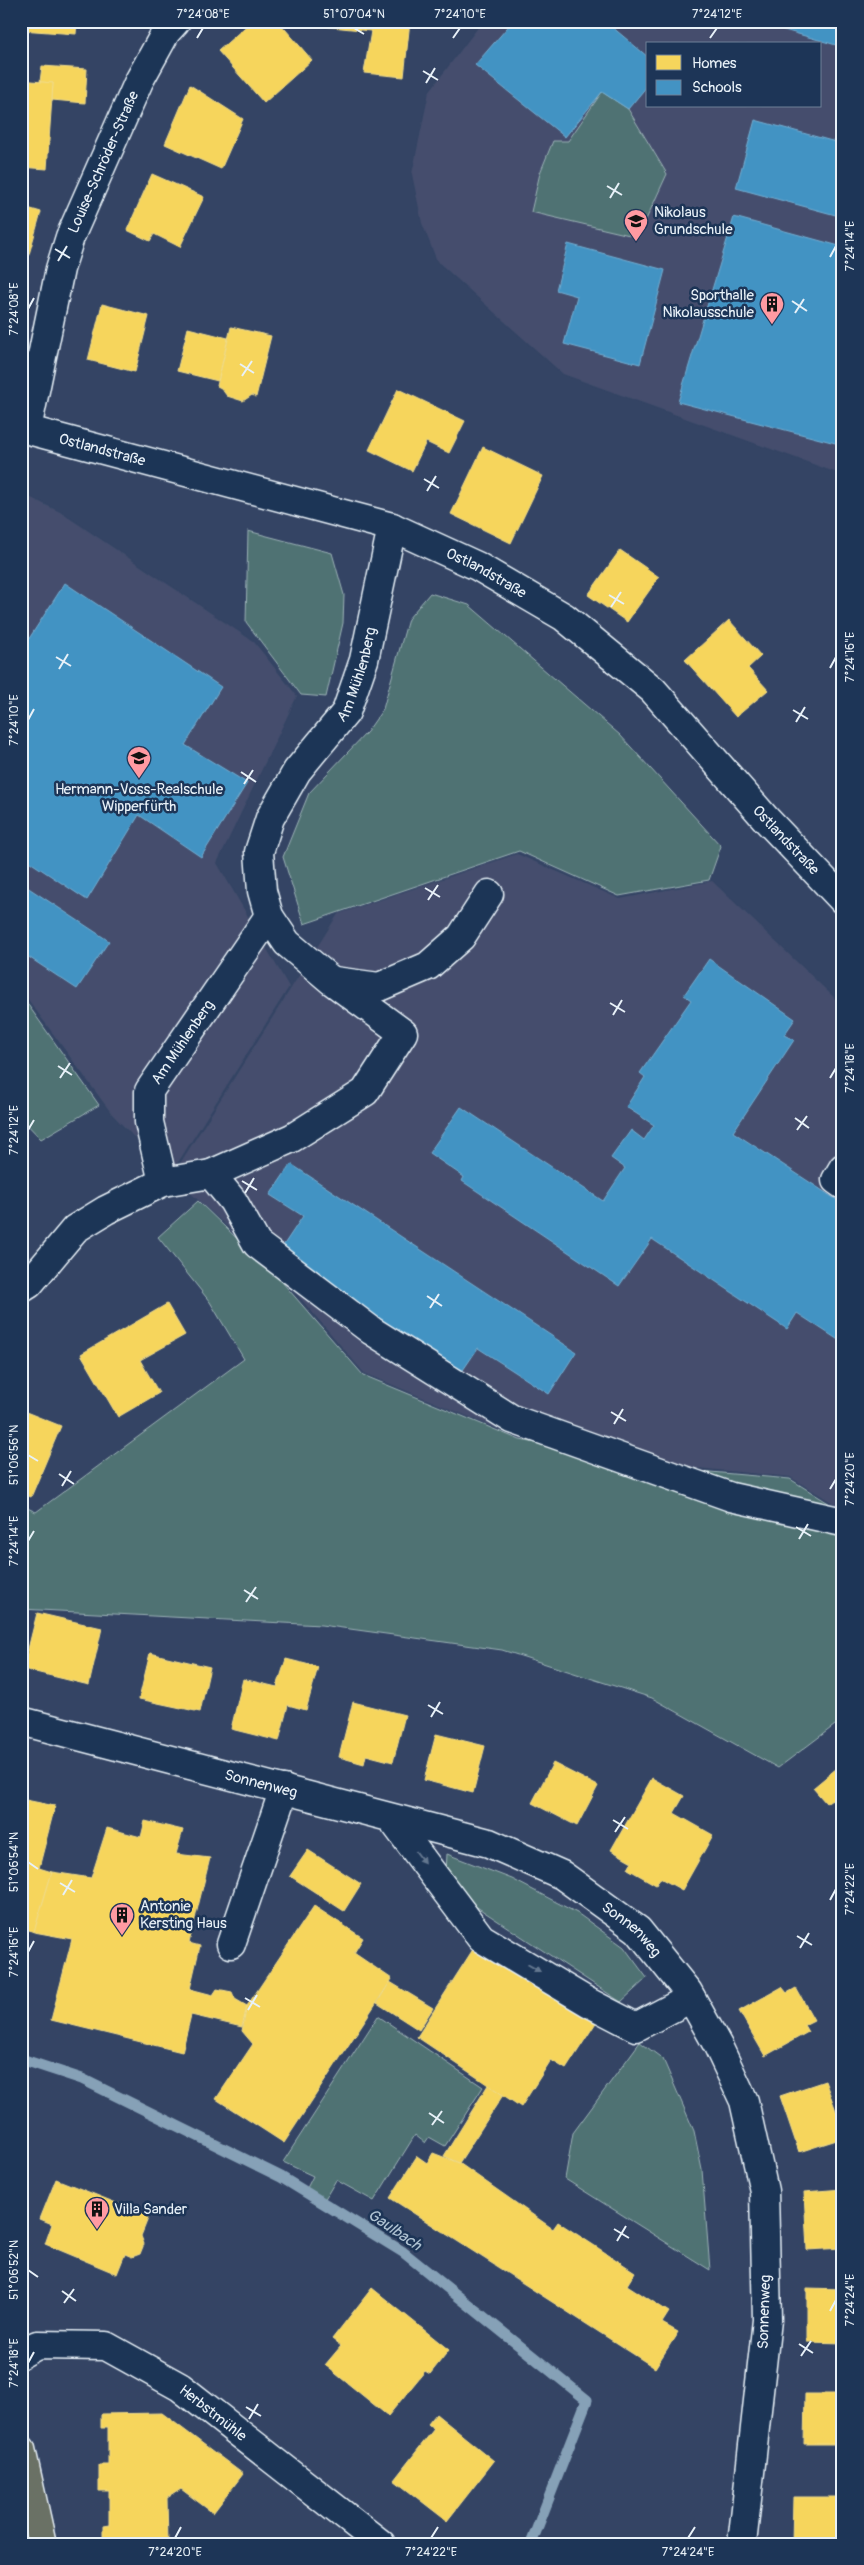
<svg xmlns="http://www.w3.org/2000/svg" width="864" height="2565" viewBox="0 0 864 2565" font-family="Pangolin,sans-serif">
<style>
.built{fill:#444e6d;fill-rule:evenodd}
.green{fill:#4f7273;stroke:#9cb2b6}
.homes{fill:#f6d55c;stroke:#f2dd8b}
.schools{fill:#4393c3;stroke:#74afd3}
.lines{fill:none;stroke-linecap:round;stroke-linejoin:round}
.stream{stroke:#86a1b7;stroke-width:11}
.minor-casing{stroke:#e8f1f8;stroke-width:31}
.major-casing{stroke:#e8f1f8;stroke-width:31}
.minor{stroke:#1d3557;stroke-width:28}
.major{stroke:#6b7165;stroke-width:28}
.oneway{fill:#64778f}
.ticks{fill:none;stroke:#e8f1f8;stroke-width:2}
.labels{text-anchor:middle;stroke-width:5;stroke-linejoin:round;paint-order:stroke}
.street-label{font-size:15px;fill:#e8f1f8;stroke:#1d3557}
.poi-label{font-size:15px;fill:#e8f1f8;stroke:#1d3557;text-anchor:start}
.water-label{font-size:16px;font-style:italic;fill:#afc2d2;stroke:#1d3557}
.neatline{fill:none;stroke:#e8f1f8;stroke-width:2}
.ticks-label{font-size:12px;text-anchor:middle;fill:#e8f1f8}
</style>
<rect width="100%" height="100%" fill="#344464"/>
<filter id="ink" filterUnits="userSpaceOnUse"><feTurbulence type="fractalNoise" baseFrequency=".02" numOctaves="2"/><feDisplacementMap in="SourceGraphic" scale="10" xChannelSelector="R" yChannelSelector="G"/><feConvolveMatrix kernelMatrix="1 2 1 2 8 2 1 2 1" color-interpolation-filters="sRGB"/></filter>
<g filter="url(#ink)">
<g class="built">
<path d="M483 21H843V475L563 374 437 261 422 223 412 174 429 92ZM648 44H820V106H648Z"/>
<polygon points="21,493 60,512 254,642 297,696 217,863 289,987 170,1175 112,1114 21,990"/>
<polygon points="517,854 620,899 712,881 843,1006 843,1509 790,1477 675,1466 522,1439 364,1373 284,1279 172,1176 338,914"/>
</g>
<g class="green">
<polygon points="602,92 628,109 667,174 638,237 531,212 540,173 553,141 568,141"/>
<polygon points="248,531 332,553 344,595 343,623 326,697 301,695 246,622"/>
<polygon points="430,593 469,605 620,735 721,846 709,880 619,896 519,851 304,924 283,857 309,793 367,732 383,709 408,619"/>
<polygon points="21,995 99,1105 41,1139 21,1118"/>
<polygon points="198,1201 282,1282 363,1375 520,1440 676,1469 790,1479 843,1512 843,1719 778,1768 652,1698 502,1650 321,1625 21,1609 21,1505 36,1512 244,1359 210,1302 158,1237"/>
<polygon points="447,1854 512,1879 577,1913 624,1947 647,1978 621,2002 451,1890 446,1873"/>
<polygon points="378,2016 483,2087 445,2146 429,2137 425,2143 415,2135 374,2201 336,2180 323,2202 305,2192 313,2176 283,2162"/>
<polygon points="640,2042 663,2059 694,2131 702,2170 710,2270 565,2179 573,2133"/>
</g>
<g class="homes">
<polygon points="21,21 77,21 76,34 21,30"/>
<polygon points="252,21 278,21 312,60 264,103 218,51"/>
<polygon points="322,21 410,21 404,77 364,73 371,31 322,26"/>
<polygon points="42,66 87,69 85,103 52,100 53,83 40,82"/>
<polygon points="21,80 53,83 47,169 21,167"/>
<polygon points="190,85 243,119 221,169 165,144"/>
<polygon points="152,174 204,197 180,247 154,234 150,241 127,230"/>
<polygon points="21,206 41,212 26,265 21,264"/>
<polygon points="102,304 149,316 135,372 88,360"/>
<polygon points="231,327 271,336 256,397 252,395 243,401 227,396 221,388 217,386"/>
<polygon points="188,328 228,338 218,381 177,371"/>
<polygon points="398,389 465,421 449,453 426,442 412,471 369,450"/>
<polygon points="483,447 543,476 511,543 451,514"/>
<polygon points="620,550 659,577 627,622 588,595"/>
<polygon points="729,620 761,656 748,668 768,690 736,717 685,660"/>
<polygon points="167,1304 185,1335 140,1360 159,1393 118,1417 81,1354"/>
<polygon points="21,1410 61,1426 31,1497 21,1493"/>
<polygon points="37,1613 102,1628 89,1685 23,1669"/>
<polygon points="150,1653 210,1667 200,1712 139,1699"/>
<polygon points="286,1659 318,1667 306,1710 288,1705 279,1741 231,1729 243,1679 277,1687"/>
<polygon points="353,1702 405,1715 393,1762 366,1755 364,1764 339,1757"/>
<polygon points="436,1734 485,1746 473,1793 424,1780"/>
<polygon points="553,1763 598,1786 577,1826 532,1803"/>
<polygon points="843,1763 843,1812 832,1799 826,1803 813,1788"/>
<polygon points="652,1778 684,1796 674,1813 713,1835 682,1890 660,1878 656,1885 628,1869 632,1862 611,1850"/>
<polygon points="21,1799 55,1806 39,1868 52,1872 34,1932 21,1927"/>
<polygon points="145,1821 183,1830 176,1854 210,1858 189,1943 200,1946 190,1989 213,1995 217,1989 232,1992 235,1999 247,2006 242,2027 191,2015 182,2052 51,2020 72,1939 34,1932 52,1872 91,1878 107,1828 141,1837"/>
<polygon points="308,1850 361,1884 344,1911 290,1876"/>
<polygon points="314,1906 363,1938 354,1953 392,1979 284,2143 216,2099 253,2044 242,2031 247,2006"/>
<polygon points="479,1940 599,2018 566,2069 551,2060 521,2107 417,2037"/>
<polygon points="390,1982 433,2008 419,2030 377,2003"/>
<polygon points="782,1987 787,1993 796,1988 814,2020 804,2025 808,2032 765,2056 739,2011"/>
<polygon points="825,2081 838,2116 843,2114 843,2138 799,2152 780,2096"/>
<polygon points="488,2085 503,2095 459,2163 444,2156"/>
<polygon points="433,2153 459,2163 553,2229 558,2222 635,2272 627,2285 669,2312 662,2323 678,2332 655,2368 390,2198 417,2156 427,2163"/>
<polygon points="56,2179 149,2216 141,2236 144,2244 140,2254 132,2257 125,2254 117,2274 45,2244 52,2224 40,2219"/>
<polygon points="843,2189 843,2248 807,2250 804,2192"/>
<polygon points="372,2288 449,2350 430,2374 425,2371 388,2416 325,2365 341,2346 332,2339"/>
<polygon points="807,2288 843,2289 843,2343 807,2342"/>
<polygon points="805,2394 843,2394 843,2444 804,2444"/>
<polygon points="162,2413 243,2474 213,2513 181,2489 167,2498 168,2543 103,2543 103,2526 109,2525 109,2491 99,2491 99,2465 108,2465 108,2428 101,2428 101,2414"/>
<polygon points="436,2414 494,2461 447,2521 394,2480 434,2429 428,2424"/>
<polygon points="793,2497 842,2497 841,2543 792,2543"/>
</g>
<g class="schools">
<polygon points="513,21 605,21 648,57 648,85 628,109 602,92 565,137 475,65"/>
<polygon points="753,21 843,21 843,47"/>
<polygon points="755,120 843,144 843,217 736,188"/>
<polygon points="734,217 843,247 843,445 678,402"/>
<polygon points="568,244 665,270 640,364 564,344 577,296 556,290"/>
<polygon points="65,583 221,687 185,745 247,783 201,857 139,815 87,900 21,856 21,651"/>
<polygon points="21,883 109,941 77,989 21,952"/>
<polygon points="709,959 795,1019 784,1035 794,1040 733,1132 843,1204 843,1343 797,1313 787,1329 652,1239 619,1286 462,1181 464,1177 429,1153 461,1107 603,1201 625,1168 611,1158 631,1130 644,1140 654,1125 626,1107 645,1077 640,1073 691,1000 684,995"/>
<polygon points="291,1164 576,1352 549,1394 478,1348 461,1373 279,1252 303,1216 270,1195"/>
</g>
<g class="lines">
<polyline class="stream" points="21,2059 82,2079 281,2177 403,2252 587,2400 531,2544"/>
<g class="minor-casing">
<g id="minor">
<path id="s1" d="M21 428 392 527 477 566 564 617 653 690 766 819 843 900"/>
<path id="s2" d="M27 429 60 269 70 237 139 81 166 32 176 21"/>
<polyline points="334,981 379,987 428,966 461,937 489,894"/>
<polyline points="843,1168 836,1180 843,1185"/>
<polyline points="211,1174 233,1201 257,1244 372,1331 512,1419 731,1497 843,1522"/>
<path id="s3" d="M163 1182 149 1122V1091L269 916"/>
<path id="s4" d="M21 1289 29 1284 75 1229 106 1210 163 1182 211 1174 292 1138 365 1092 403 1033 332 981 287 943 269 916 262 891 259 852 270 818 297 771 346 712 364 660 392 527"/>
<path id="s5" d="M21 1721 489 1843 562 1875 638 1930 688 1992 718 2046 744 2101 764 2191 767 2320 742 2544"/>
<polyline points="391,1818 481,1938 588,2002 636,2027 691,1998"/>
<polyline points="231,1944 284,1789"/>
<path id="s6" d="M21 2354 37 2345 106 2346 180 2387 381 2544"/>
</g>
</g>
<g class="major-casing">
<polyline id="major" points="21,2449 42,2544"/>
</g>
<use href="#minor" class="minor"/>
<use href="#major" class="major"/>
</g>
<defs><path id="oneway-solid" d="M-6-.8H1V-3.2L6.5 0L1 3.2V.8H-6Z" transform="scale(1.25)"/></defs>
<g class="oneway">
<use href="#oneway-solid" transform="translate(420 1857) rotate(53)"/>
<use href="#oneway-solid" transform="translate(534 1968) rotate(30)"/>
</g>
</g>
<path class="ticks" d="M354 28 364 34M197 38 203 28M453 38 460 28M710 38 717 28M423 71 438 80M426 83 435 68M607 186 622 195M610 198 619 183M55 249 70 258M830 257 836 246M58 261 67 246M792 301 807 311M28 309 34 298M795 313 804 299M240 364 254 373M242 376 252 361M424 479 439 488M427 491 436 476M609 595 624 604M611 607 621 592M56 657 71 666M830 668 836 657M59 669 68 654M793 710 808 719M28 720 34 709M796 722 805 707M241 772 256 782M244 784 253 770M425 888 440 897M428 900 438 885M610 1003 625 1012M613 1015 622 1000M58 1066 72 1075M60 1078 70 1063M830 1078 836 1068M795 1118 809 1128M28 1130 34 1120M797 1130 807 1116M242 1181 257 1190M245 1193 254 1178M427 1296 442 1306M430 1308 439 1294M611 1412 626 1421M614 1424 623 1409M28 1455 38 1461M59 1474 74 1484M62 1486 71 1471M830 1489 836 1479M796 1527 811 1536M799 1539 808 1524M28 1541 34 1531M244 1590 258 1599M246 1602 256 1587M428 1705 443 1714M431 1717 440 1702M613 1820 628 1829M615 1832 625 1817M28 1862 38 1869M60 1883 75 1892M63 1895 72 1880M830 1900 836 1889M797 1936 812 1945M800 1948 809 1933M28 1952 34 1941M245 1998 260 2007M248 2010 257 1995M429 2113 444 2123M432 2125 442 2111M614 2229 629 2238M617 2241 626 2226M28 2270 38 2277M62 2291 76 2301M64 2303 74 2289M830 2311 836 2300M799 2344 813 2353M801 2356 811 2341M28 2363 34 2352M246 2407 261 2416M249 2419 258 2404M175 2538 181 2527M431 2538 438 2527M688 2538 695 2527"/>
<defs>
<g id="school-pin" transform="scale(1.25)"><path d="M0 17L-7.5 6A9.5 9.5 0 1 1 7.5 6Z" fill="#ff9aa2" stroke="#1d3557"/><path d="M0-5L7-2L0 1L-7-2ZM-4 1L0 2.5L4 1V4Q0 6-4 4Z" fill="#111"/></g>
<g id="building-pin" transform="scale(1.25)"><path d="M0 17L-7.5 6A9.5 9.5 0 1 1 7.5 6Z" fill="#ff9aa2" stroke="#1d3557"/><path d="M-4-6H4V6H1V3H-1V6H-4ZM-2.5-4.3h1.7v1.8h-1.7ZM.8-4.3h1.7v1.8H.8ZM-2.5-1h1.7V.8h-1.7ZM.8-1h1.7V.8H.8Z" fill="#111"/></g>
</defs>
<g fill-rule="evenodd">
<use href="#school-pin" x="636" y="221"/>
<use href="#building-pin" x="772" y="304"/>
<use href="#school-pin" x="139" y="758"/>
<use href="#building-pin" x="122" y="1915"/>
<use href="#building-pin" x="97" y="2209"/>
</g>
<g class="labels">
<g class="street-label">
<text dy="5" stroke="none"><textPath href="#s2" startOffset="279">Louise-Schröder-Straße</textPath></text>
<text dy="5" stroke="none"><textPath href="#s1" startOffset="84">Ostlandstraße</textPath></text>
<text dy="5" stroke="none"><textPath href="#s1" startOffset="489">Ostlandstraße</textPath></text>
<text dy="5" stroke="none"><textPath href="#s4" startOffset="925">Am Mühlenberg</textPath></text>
<text dy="5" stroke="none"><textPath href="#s1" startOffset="894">Ostlandstraße</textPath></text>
<text dy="5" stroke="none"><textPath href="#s3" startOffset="152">Am Mühlenberg</textPath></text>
<text dy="5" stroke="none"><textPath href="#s5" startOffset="248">Sonnenweg</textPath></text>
<text dy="5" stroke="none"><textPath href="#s5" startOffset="652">Sonnenweg</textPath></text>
<text transform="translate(764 2312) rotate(-88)" y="5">Sonnenweg</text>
<text dy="5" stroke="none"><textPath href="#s6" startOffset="214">Herbstmühle</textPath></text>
</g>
<g class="poi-label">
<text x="654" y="217">Nikolaus<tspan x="654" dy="17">Grundschule</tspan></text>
<text x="754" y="300" text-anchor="end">Sporthalle<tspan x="754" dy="17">Nikolausschule</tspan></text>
<text x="139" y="794" text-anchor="middle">Hermann-Voss-Realschule<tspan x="139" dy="17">Wipperfürth</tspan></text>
<text x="140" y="1911">Antonie<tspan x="140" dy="17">Kersting Haus</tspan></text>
<text x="114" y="2214">Villa Sander</text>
</g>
<g class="water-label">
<text transform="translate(395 2229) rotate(34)" y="6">Gaulbach</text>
</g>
</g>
<rect width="864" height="2565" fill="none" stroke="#1d3557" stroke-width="55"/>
<rect x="646" y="42" width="175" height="65" fill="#1d3557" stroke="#6e8097"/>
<rect x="656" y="55" width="25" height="15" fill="#f6d55c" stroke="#6e8097"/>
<text x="692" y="68" font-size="15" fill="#e8f1f8">Homes</text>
<rect x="656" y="80" width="25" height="15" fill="#4393c3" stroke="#6e8097"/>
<text x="692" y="92" font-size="15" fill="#e8f1f8">Schools</text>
<rect x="28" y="28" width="808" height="2510" class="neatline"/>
<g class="ticks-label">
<text x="203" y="18">7°24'08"E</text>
<text x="354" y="18">51°07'04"N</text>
<text x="460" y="18">7°24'10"E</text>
<text x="717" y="18">7°24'12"E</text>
<text transform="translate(850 246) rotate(-90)" y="4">7°24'14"E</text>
<text transform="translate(14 309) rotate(-90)" y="4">7°24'08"E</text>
<text transform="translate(850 657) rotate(-90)" y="4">7°24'16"E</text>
<text transform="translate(14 720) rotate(-90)" y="4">7°24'10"E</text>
<text transform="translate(850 1068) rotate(-90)" y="4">7°24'18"E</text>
<text transform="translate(14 1130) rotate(-90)" y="4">7°24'12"E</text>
<text transform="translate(14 1455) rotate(-90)" y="4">51°06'56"N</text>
<text transform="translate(850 1479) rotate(-90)" y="4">7°24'20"E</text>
<text transform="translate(14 1541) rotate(-90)" y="4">7°24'14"E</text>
<text transform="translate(14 1862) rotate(-90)" y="4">51°06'54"N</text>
<text transform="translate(850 1889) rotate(-90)" y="4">7°24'22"E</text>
<text transform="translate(14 1952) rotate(-90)" y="4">7°24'16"E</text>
<text transform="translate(14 2270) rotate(-90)" y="4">51°06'52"N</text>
<text transform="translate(850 2300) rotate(-90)" y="4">7°24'24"E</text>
<text transform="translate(14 2363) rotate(-90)" y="4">7°24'18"E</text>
<text x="175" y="2556">7°24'20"E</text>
<text x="431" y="2556">7°24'22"E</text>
<text x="688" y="2556">7°24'24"E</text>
</g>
</svg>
